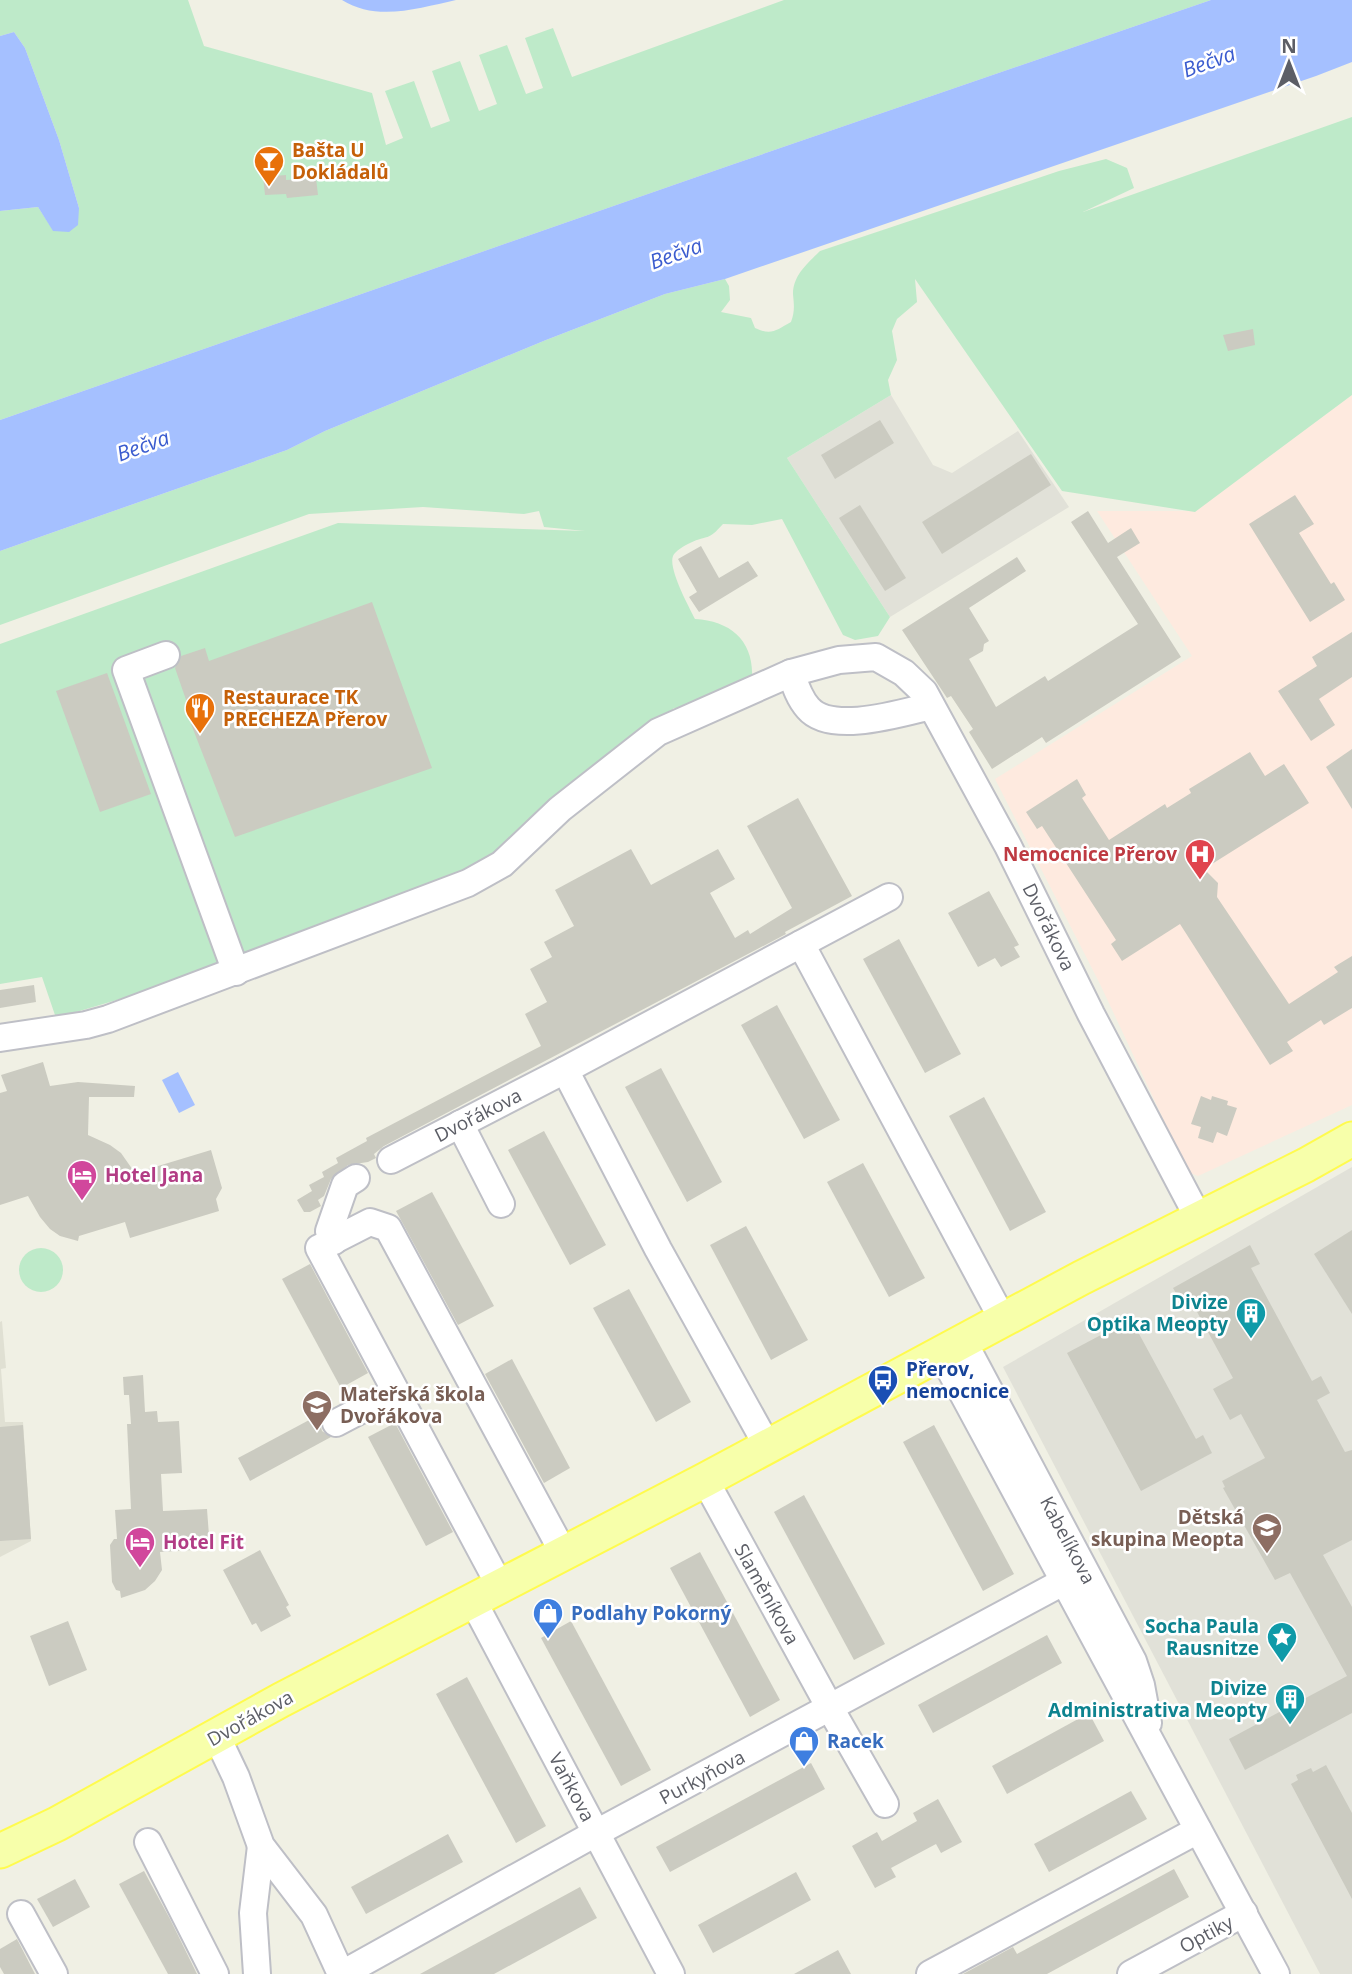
<svg xmlns="http://www.w3.org/2000/svg" width="1352" height="1974" viewBox="0 0 1352 1974" font-family="'Open Sans',sans-serif">
<style>
.industrial{fill:#e1e1d8}
.education{fill:#e0e0d3}
.medical{fill:#feeadf}
.green{fill:#beeac9}
.water{fill:#a5c0ff}
.building{fill:#cbcbc1}
.lines{fill:none;stroke-linecap:round;stroke-linejoin:round}
.minor-casing{stroke:#bebfc6;stroke-width:30}
.major-casing{stroke:#fffb4e;stroke-width:37}
.minor{stroke:#fff;stroke-width:26}
.major{stroke:#f7ffaa;stroke-width:33}
.labels{text-anchor:middle;stroke-width:5;stroke-linejoin:round;paint-order:stroke}
.food-label{font-size:19px;font-weight:bold;fill:#c56008;stroke:#fff;text-anchor:start}
.health-label{font-size:19px;font-weight:bold;fill:#be3a42;stroke:#fff;text-anchor:end}
.street-label{font-size:19px;fill:#5c5e66;stroke:#fff}
.hotel-label{font-size:19px;font-weight:bold;fill:#b23c85;stroke:#fff;text-anchor:start}
.culture-label{font-size:19px;font-weight:bold;fill:#0d838f;stroke:#fff;text-anchor:end}
.transit-label{font-size:19px;font-weight:bold;fill:#164399;stroke:#fff;text-anchor:start}
.education-label{font-size:19px;font-weight:bold;fill:#785e54;stroke:#fff;text-anchor:start}
.shop-label{font-size:19px;font-weight:bold;fill:#366cbe;stroke:#fff;text-anchor:start}
.water-label{font-size:21px;font-style:italic;fill:#3b5ccf;stroke:#fff}
</style>
<rect width="100%" height="100%" fill="#f0f0e4"/>
<g class="industrial">
<polygon points="891,395 933,465 952,473 1018,431 1069,507 890,617 787,458"/>
<polygon points="1352,1167 1352,1974 1320,1974 1003,1367"/>
</g>
<polygon class="education" points="2,1321 6,1368 1,1369 5,1422 23,1422 31,1541 0,1557 0,1322"/>
<polygon class="medical" points="1352,395 1352,1105 1198,1176 1188,1172 1100,984 995,779 1192,656 1097,511 1195,511"/>
<g class="green">
<polygon points="0,0 188,0 204,46 372,93 386,145 403,138 385,91 414,81 431,128 450,121 432,71 460,61 479,111 497,104 479,55 507,45 526,94 543,88 525,38 553,28 572,77 784,0 1211,0 731,165 0,420 0,211 38,207 53,230 79,208 59,140 25,48 14,32 0,36"/>
<path d="M1352 117V395L1195 512 1062 491 915 279 917 302 897 319 892 331 897 360 888 380 891 395 787 458 890 617 878 636 855 640 843 635 782 519 752 525 723 524C707 542 709 534 690 543 685 545 675 551 673 556 668 569 689 607 695 619 731 621 754 641 752 678L694 707 674 708 501 850 452 876 211 972 56 1018 42 977 0 984V644L338 523 585 531 544 527 539 511 524 514 423 507 309 514 0 625V551L287 450 325 431 546 340 665 294 725 279 729 286 730 300 721 312 751 318 755 328C772 336 776 330 791 322 795 311 794 305 793 294 793 275 808 263 820 251L1059 171 1106 159 1127 168 1134 188 1083 212Z"/>
<circle cx="41" cy="1270" r="22"/>
</g>
<g class="water">
<path d="M342 0H456C419 8 377 22 342 0Z"/>
<polygon points="1211,0 1352,0 1352,62 1316,76 725,279 665,294 546,340 325,431 287,450 0,551 0,420 731,165"/>
<polygon points="14,32 25,48 59,140 79,208 78,225 69,232 53,231 38,207 0,211 0,36"/>
<polygon points="178,1072 195,1105 179,1113 162,1080"/>
</g>
<g class="building">
<polygon points="286,175 286,180 316,178 318,195 287,198 286,194 265,195 263,177"/>
<polygon points="1253,329 1255,345 1228,351 1223,335"/>
<polygon points="880,420 894,443 835,479 821,455"/>
<polygon points="1031,454 1051,485 942,554 922,522"/>
<polygon points="1295,495 1314,524 1299,533 1331,584 1334,582 1345,600 1310,622 1249,524"/>
<polygon points="860,505 906,578 885,591 839,518"/>
<polygon points="1088,511 1108,543 1131,528 1140,543 1117,557 1181,657 1046,743 1042,737 992,769 969,732 973,729 951,696 947,698 902,630 1017,557 1026,571 969,608 989,641 984,644 983,651 969,659 996,707 1045,676 1048,681 1138,624 1071,522"/>
<polygon points="701,546 719,578 748,561 758,576 699,612 689,597 697,592 678,559"/>
<polygon points="372,602 432,768 235,837 191,724 194,723 175,668 181,656 205,648 209,661"/>
<polygon points="1352,632 1352,677 1319,699 1335,725 1311,741 1278,691 1317,666 1312,657"/>
<polygon points="107,673 151,794 100,812 56,691"/>
<polygon points="1352,749 1352,809 1326,767"/>
<polygon points="1250,752 1265,776 1284,764 1309,803 1204,869 1218,883 1217,897 1289,1004 1338,972 1334,967 1352,956 1352,1008 1324,1025 1321,1020 1287,1042 1293,1051 1270,1065 1180,924 1122,961 1111,944 1116,940 1042,826 1037,829 1026,812 1077,779 1086,795 1082,798 1109,840 1165,804 1167,808 1191,793 1189,789"/>
<polygon points="798,798 852,896 785,932 786,934 384,1146 374,1154 376,1158 368,1162 348,1165 331,1179 324,1196 318,1200 321,1206 310,1212 304,1212 297,1200 312,1191 309,1185 324,1177 322,1172 338,1163 336,1158 367,1141 366,1138 541,1046 525,1014 547,1002 530,969 552,957 544,942 574,926 555,890 631,849 651,885 718,849 735,879 710,893 735,938 748,930 750,934 792,908 747,826"/>
<polygon points="989,891 1019,945 1014,947 1020,957 1001,967 995,958 978,967 948,913"/>
<polygon points="899,939 961,1054 925,1073 863,959"/>
<polygon points="34,985 36,1002 0,1008 0,990"/>
<polygon points="777,1005 840,1120 804,1139 741,1025"/>
<polygon points="43,1062 50,1086 78,1082 135,1086 134,1097 89,1097 88,1135 110,1145 121,1153 135,1173 211,1150 222,1188 216,1199 219,1211 130,1238 125,1222 79,1236 78,1241 60,1236 50,1229 40,1217 28,1196 0,1205 0,1093 7,1091 1,1075"/>
<polygon points="661,1068 722,1182 687,1202 625,1087"/>
<polygon points="1201,1096 1211,1100 1212,1096 1228,1101 1227,1105 1237,1108 1227,1136 1217,1132 1213,1143 1198,1138 1201,1127 1191,1124"/>
<polygon points="984,1097 1046,1212 1010,1231 949,1116"/>
<polygon points="544,1131 606,1245 570,1265 508,1150"/>
<polygon points="863,1163 925,1278 889,1297 827,1182"/>
<polygon points="432,1192 494,1306 458,1325 396,1211"/>
<polygon points="746,1226 808,1340 771,1360 710,1245"/>
<polygon points="1352,1230 1352,1314 1314,1254"/>
<polygon points="1250,1245 1260,1264 1251,1268 1312,1381 1321,1376 1330,1393 1317,1400 1345,1452 1352,1450 1352,1540 1323,1555 1352,1607 1352,1713 1245,1770 1229,1739 1347,1676 1290,1573 1275,1580 1223,1488 1225,1487 1222,1481 1265,1458 1241,1414 1230,1420 1213,1389 1233,1378 1190,1299 1182,1304 1173,1288"/>
<polygon points="310,1264 368,1373 341,1388 282,1279"/>
<polygon points="629,1289 691,1402 656,1422 593,1308"/>
<polygon points="1131,1319 1196,1439 1203,1435 1212,1453 1141,1491 1067,1353"/>
<polygon points="512,1359 570,1468 544,1483 485,1374"/>
<polygon points="143,1375 145,1412 157,1411 158,1422 179,1421 182,1473 161,1474 163,1511 207,1509 210,1549 160,1552 162,1570 155,1581 145,1590 121,1598 120,1591 116,1590 112,1582 110,1545 114,1539 117,1539 115,1510 131,1509 127,1424 131,1424 129,1395 124,1395 123,1377"/>
<polygon points="326,1411 320,1423 322,1431 331,1437 250,1481 238,1458"/>
<polygon points="395,1423 453,1532 426,1546 368,1437"/>
<polygon points="23,1425 31,1539 0,1541 0,1427"/>
<polygon points="934,1425 1014,1574 983,1591 903,1442"/>
<polygon points="804,1495 885,1644 854,1660 774,1512"/>
<polygon points="260,1550 289,1605 286,1607 291,1616 261,1632 256,1623 252,1625 223,1570"/>
<polygon points="700,1552 780,1700 750,1717 670,1568"/>
<polygon points="68,1621 87,1670 49,1686 30,1636"/>
<polygon points="571,1621 651,1770 621,1786 541,1638"/>
<polygon points="1047,1635 1062,1663 933,1733 918,1705"/>
<polygon points="467,1677 546,1826 516,1843 436,1694"/>
<polygon points="1089,1713 1104,1741 1007,1794 992,1766"/>
<polygon points="811,1763 825,1789 670,1872 656,1847"/>
<polygon points="1326,1765 1352,1813 1352,1899 1291,1784 1298,1780 1296,1775 1311,1768 1313,1772"/>
<polygon points="1131,1791 1147,1819 1049,1872 1034,1844"/>
<polygon points="938,1799 962,1842 941,1853 936,1844 891,1868 896,1877 875,1888 852,1846 877,1832 882,1841 917,1821 913,1813"/>
<polygon points="448,1834 463,1862 366,1914 351,1887"/>
<polygon points="1174,1869 1189,1897 1047,1974 963,1974 1013,1947 1017,1954"/>
<polygon points="144,1871 170,1919 197,1974 168,1974 119,1884"/>
<polygon points="796,1872 811,1900 713,1953 698,1925"/>
<polygon points="75,1879 90,1907 53,1927 37,1899"/>
<polygon points="580,1887 597,1918 494,1974 420,1974"/>
<polygon points="17,1939 35,1974 4,1974 0,1967 0,1949"/>
<polygon points="838,1950 851,1974 794,1974"/>
</g>
<g class="lines">
<g class="minor-casing">
<g id="minor">
<polyline points="166,655 126,670 236,972"/>
<path d="M791 673C795 685 799 698 808 708 831 735 901 713 931 706"/>
<polyline points="801,944 1003,1320"/>
<polyline points="0,1038 86,1025 108,1019 468,883 502,864 560,809 658,732 791,673 839,660 876,657 904,673 924,692 1008,846 1091,1014 1199,1219"/>
<polyline points="565,1070 658,1249 768,1447"/>
<polyline points="460,1124 501,1204"/>
<polyline points="391,1160 565,1070 889,897"/>
<polyline points="334,1241 329,1231 345,1185 356,1178"/>
<polyline points="963,1341 1133,1661 1141,1685 1148,1723"/>
<polyline points="941,1353 1276,1974"/>
<polyline points="336,1423 395,1392"/>
<polyline points="705,1480 830,1708 885,1804"/>
<polyline points="500,1586 319,1248 370,1222 388,1228 564,1554"/>
<polyline points="473,1601 671,1974"/>
<polyline points="217,1737 236,1777 261,1846 314,1915 341,1974"/>
<polyline points="148,1842 215,1974"/>
<polyline points="21,1914 54,1974"/>
<polyline points="257,1974 253,1913 261,1846"/>
<polyline points="342,1974 596,1833 1063,1582"/>
<polyline points="930,1974 1198,1830"/>
<polyline points="1131,1974 1244,1913"/>
</g>
</g>
<g class="major-casing">
<polyline id="major" points="0,1851 57,1824 281,1700 705,1480 1081,1278 1306,1165 1352,1139"/>
</g>
<use href="#minor" class="minor"/>
<use href="#major" class="major"/>
</g>
<defs>
<g id="bar-pin" transform="scale(1.575)"><path d="M0 17L-7.5 6A9.5 9.5 0 1 1 7.5 6Z" fill="#e8710a" stroke="#fff"/><path d="M-6-5H6L.8 .8V4.5H3.5V6h-7V4.5H-.8V.8Z" fill="#fff"/></g>
<g id="restaurant-pin" transform="scale(1.575)"><path d="M0 17L-7.5 6A9.5 9.5 0 1 1 7.5 6Z" fill="#e8710a" stroke="#fff"/><path d="M-5-6h1v4h1v-4h1v4h1v-4h1v5L-1.5 .5V6h-2V.5L-5-1ZM5-6V6H3V1.5H1.5Q1.5-4 5-6Z" fill="#fff"/></g>
<g id="hospital-pin" transform="scale(1.575)"><path d="M0 17L-7.5 6A9.5 9.5 0 1 1 7.5 6Z" fill="#e0444e" stroke="#fff"/><path d="M-5-5h3v3.5h4V-5h3V5h-3V1.5h-4V5h-3Z" fill="#fff"/></g>
<g id="hotel-pin" transform="scale(1.575)"><path d="M0 17L-7.5 6A9.5 9.5 0 1 1 7.5 6Z" fill="#d1479c" stroke="#fff"/><path d="M-6-4.5h1.5V1H6V5H4.5V3h-9V5H-6ZM-4 0a1.8 1.8 0 1 1 3.6 0ZM.5 0V-2.5h3Q6-2.5 6 0Z" fill="#fff"/></g>
<g id="building-pin" transform="scale(1.575)"><path d="M0 17L-7.5 6A9.5 9.5 0 1 1 7.5 6Z" fill="#0f9aa8" stroke="#fff"/><path d="M-4-6H4V6H1V3H-1V6H-4ZM-2.5-4.3h1.7v1.8h-1.7ZM.8-4.3h1.7v1.8H.8ZM-2.5-1h1.7V.8h-1.7ZM.8-1h1.7V.8H.8Z" fill="#fff"/></g>
<g id="bus-pin" transform="scale(1.575)"><path d="M0 17L-7.5 6A9.5 9.5 0 1 1 7.5 6Z" fill="#1a4fb4" stroke="#fff"/><path d="M-5-6H5V4H4V6H2V4H-2V6H-4V4H-5ZM-3.5-4V0h7V-4ZM-3.5 1.2v1.5H-2V1.2ZM2 1.2v1.5H3.5V1.2Z" fill="#fff"/></g>
<g id="school-pin" transform="scale(1.575)"><path d="M0 17L-7.5 6A9.5 9.5 0 1 1 7.5 6Z" fill="#8d6e63" stroke="#fff"/><path d="M0-5L7-2L0 1L-7-2ZM-4 1L0 2.5L4 1V4Q0 6-4 4Z" fill="#fff"/></g>
<g id="shop-pin" transform="scale(1.575)"><path d="M0 17L-7.5 6A9.5 9.5 0 1 1 7.5 6Z" fill="#3f7fe0" stroke="#fff"/><path d="M-5-2.5h2.3a2.7 3.5 0 0 1 5.4 0H5L5.5 6h-11ZM-1.5-2.5h3a1.5 2.3 0 0 0-3 0Z" fill="#fff"/></g>
<g id="sight-pin" transform="scale(1.575)"><path d="M0 17L-7.5 6A9.5 9.5 0 1 1 7.5 6Z" fill="#0f9aa8" stroke="#fff"/><path d="M0-6L1.8-2.2L6-1.7L2.9 1.2L3.7 5.4L0 3.3L-3.7 5.4L-2.9 1.2L-6-1.7L-1.8-2.2Z" fill="#fff"/></g>
</defs>
<g fill-rule="evenodd">
<use href="#bar-pin" x="269" y="161"/>
<use href="#restaurant-pin" x="200" y="708"/>
<use href="#hospital-pin" x="1200" y="854"/>
<use href="#hotel-pin" x="82" y="1175"/>
<use href="#building-pin" x="1251" y="1313"/>
<use href="#bus-pin" x="883" y="1380"/>
<use href="#school-pin" x="317" y="1405"/>
<use href="#school-pin" x="1267" y="1528"/>
<use href="#hotel-pin" x="140" y="1542"/>
<use href="#shop-pin" x="548" y="1613"/>
<use href="#sight-pin" x="1282" y="1637"/>
<use href="#building-pin" x="1290" y="1699"/>
<use href="#shop-pin" x="804" y="1741"/>
</g>
<g class="labels">
<g class="food-label">
<text x="292" y="157">Bašta U<tspan x="292" dy="22">Dokládalů</tspan></text>
<text x="223" y="704">Restaurace TK<tspan x="223" dy="22">PRECHEZA Přerov</tspan></text>
</g>
<g class="health-label">
<text x="1177" y="861">Nemocnice Přerov</text>
</g>
<g class="street-label">
<text transform="translate(1049 927) rotate(64)" y="7">Dvořákova</text>
<text transform="translate(478 1115) rotate(-27)" y="7">Dvořákova</text>
<text transform="translate(1068 1540) rotate(62)" y="7">Kabelíkova</text>
<text transform="translate(767 1594) rotate(61)" y="7">Slaměníkova</text>
<text transform="translate(250 1718) rotate(-29)" y="7">Dvořákova</text>
<text transform="translate(702 1777) rotate(-28)" y="7">Purkyňova</text>
<text transform="translate(572 1787) rotate(62)" y="7">Vaňkova</text>
<text transform="translate(1206 1934) rotate(-28)" y="7">Optiky</text>
</g>
<g class="hotel-label">
<text x="105" y="1182">Hotel Jana</text>
<text x="163" y="1549">Hotel Fit</text>
</g>
<g class="culture-label">
<text x="1228" y="1309">Divize<tspan x="1228" dy="22">Optika Meopty</tspan></text>
<text x="1259" y="1633">Socha Paula<tspan x="1259" dy="22">Rausnitze</tspan></text>
<text x="1267" y="1695">Divize<tspan x="1267" dy="22">Administrativa Meopty</tspan></text>
</g>
<g class="transit-label">
<text x="906" y="1376">Přerov,<tspan x="906" dy="22">nemocnice</tspan></text>
</g>
<g class="education-label">
<text x="340" y="1401">Mateřská škola<tspan x="340" dy="22">Dvořákova</tspan></text>
<text x="1244" y="1524" text-anchor="end">Dětská<tspan x="1244" dy="22">skupina Meopta</tspan></text>
</g>
<g class="shop-label">
<text x="571" y="1620">Podlahy Pokorný</text>
<text x="827" y="1748">Racek</text>
</g>
<g class="water-label">
<text transform="translate(1209 62) rotate(-20)" y="7">Bečva</text>
<text transform="translate(676 254) rotate(-20)" y="7">Bečva</text>
<text transform="translate(143 446) rotate(-20)" y="7">Bečva</text>
</g>
</g>
<g transform="translate(1289 63)" stroke="#ffffff" stroke-width="5" paint-order="stroke">
<path d="M0-5L12 26L0 18L-12 26Z" fill="#5c5e66"/>
<text y="-10" font-size="19" font-weight="bold" text-anchor="middle" fill="#5c5e66">N</text>
</g>
</svg>
